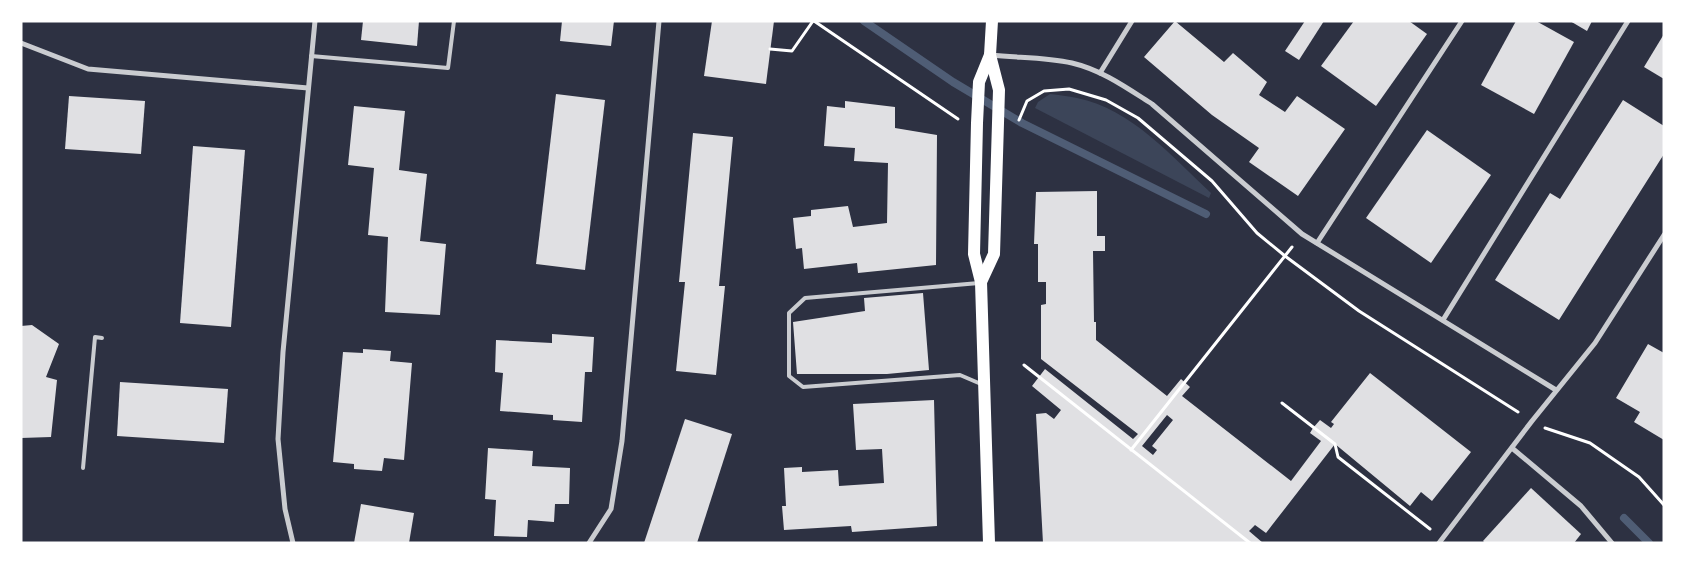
<svg xmlns="http://www.w3.org/2000/svg" width="1685" height="564" viewBox="0 0 1685 564" font-family="Georgia,serif">
<style>
.green{fill:#3c4559}
.lines{fill:none;stroke-linecap:round;stroke-linejoin:round}
.stream{stroke:#4f5d75;stroke-width:8}
.building{fill:#e0e0e3;fill-rule:evenodd}
.path{stroke:#fff;stroke-width:3}
.service{stroke:#caccd0;stroke-width:4}
.minor{stroke:#caccd0;stroke-width:5}
.primary{stroke:#fff;stroke-width:12}
</style>
<rect width="100%" height="100%" fill="#2d3142"/>
<path class="green" d="M1050 94C1059 95 1068 96 1077 98 1132 109 1172 157 1211 193L1209 198 1035 108 1038 102Z"/>
<g class="lines">
<g class="stream">
<polyline points="864,21 953,82 1022,123 1206,214"/>
<polyline points="1624,518 1649,543"/>
</g>
</g>
<g class="building">
<polygon points="363,21 419,21 417,46 361,40"/>
<polygon points="562,21 614,21 611,46 560,41"/>
<polygon points="712,21 774,21 766,84 704,76"/>
<polygon points="1175,21 1224,62 1233,53 1267,82 1259,95 1285,112 1297,96 1345,129 1298,196 1249,162 1259,148 1212,115 1144,57"/>
<polygon points="1305,21 1324,21 1299,60 1285,51"/>
<polygon points="1354,21 1409,21 1427,34 1376,106 1321,66"/>
<polygon points="1516,21 1536,21 1574,42 1534,114 1481,85"/>
<polygon points="1570,21 1592,21 1587,31"/>
<polygon points="1664,34 1664,79 1644,67"/>
<polygon points="556,94 605,100 585,270 536,264"/>
<polygon points="69,96 145,101 141,154 65,149"/>
<polygon points="1623,100 1664,126 1664,154 1559,320 1495,280 1550,193 1560,199"/>
<polygon points="845,101 895,107 895,128 937,135 936,265 858,273 857,263 804,269 802,248 796,249 793,218 811,216 811,210 848,206 853,227 887,223 888,163 854,161 855,148 824,146 827,106 845,108"/>
<polygon points="354,106 405,111 399,170 427,174 420,241 446,244 440,315 385,312 388,237 368,235 374,168 348,165"/>
<polygon points="1427,130 1491,175 1431,263 1366,218"/>
<polygon points="693,133 733,137 719,286 725,286 716,375 676,371 685,282 679,282"/>
<polygon points="193,146 245,150 231,327 180,323"/>
<path d="M1097 191V236H1105V251H1093L1094 322H1096V340L1167 396 1181 379 1190 387 1182 396 1291 481 1321 441 1310 433 1313 428 1320 420 1331 428 1334 424 1331 422 1370 373 1471 452 1432 501 1421 492 1410 506 1335 444 1266 533 1255 525 1249 531 1263 543H1043L1036 414 1046 413 1054 419 1061 410 1032 386 1045 369 1133 439 1138 434 1041 359V305L1046 304V282H1038V244H1034L1036 192ZM1167 415 1173 420 1152 446 1157 450 1153 455 1142 446Z"/>
<polygon points="923,293 929,370 887,374 797,374 793,322 865,311 864,298"/>
<polygon points="32,325 59,344 46,377 57,380 51,437 21,438 21,326"/>
<polygon points="552,334 594,337 592,372 585,372 582,422 553,420 553,415 500,411 503,373 495,372 496,340 552,343"/>
<polygon points="1648,344 1664,353 1664,440 1634,422 1640,412 1616,398"/>
<polygon points="363,349 391,351 390,361 412,363 404,460 384,458 382,471 354,469 354,464 333,462 343,352 363,353"/>
<polygon points="120,382 228,389 224,443 117,436"/>
<polygon points="934,400 937,526 852,532 851,526 784,530 782,506 786,506 784,468 802,467 802,472 838,470 839,486 884,483 882,449 856,450 853,404"/>
<polygon points="685,419 732,434 697,543 644,543"/>
<polygon points="488,448 533,451 532,466 570,468 569,504 555,504 554,522 528,520 527,537 494,536 496,500 485,499"/>
<polygon points="1531,488 1581,534 1574,543 1485,543 1483,541"/>
<polygon points="361,504 414,513 409,543 354,543"/>
</g>
<g class="lines">
<g class="path">
<polyline points="814,21 958,119"/>
<polyline points="770,49 792,51 813,21"/>
<polyline points="1019,120 1027,101 1044,91 1069,89 1106,100 1138,118 1212,181 1257,233 1285,256 1359,311 1518,412"/>
<polyline points="1024,365 1250,543"/>
<polyline points="1282,403 1335,444 1338,457 1430,529"/>
<polyline points="1545,428 1590,443 1639,477 1664,505"/>
<polyline points="1131,450 1292,247"/>
</g>
<g class="service">
<polyline points="311,56 448,68 454,21"/>
<polyline points="979,283 805,298 789,313 789,376 803,387 960,375 981,384"/>
<polyline points="83,468 95,337 102,338"/>
</g>
<g class="minor">
<polyline points="21,43 88,69 308,88"/>
<path d="M991 55C1018 58 1046 57 1072 63 1102 70 1127 88 1152 104L1302 234 1556 390"/>
<polyline points="1100,73 1132,21"/>
<polyline points="1317,243 1462,21"/>
<polyline points="1443,320 1628,21"/>
<polyline points="1512,448 1581,506 1612,543"/>
<polyline points="293,543 285,509 278,439 283,352 315,21"/>
<polyline points="589,543 611,509 622,441 659,21"/>
<polyline points="1439,543 1532,421 1595,343 1664,235"/>
</g>
<g class="primary">
<polyline points="981,282 994,254 999,90 990,55 992,21"/>
<polyline points="989,543 981,282 974,254 977,123 979,82 990,55"/>
</g>
</g>
<rect width="1685" height="564" fill="none" stroke="#ffffff" stroke-width="45"/>
</svg>
